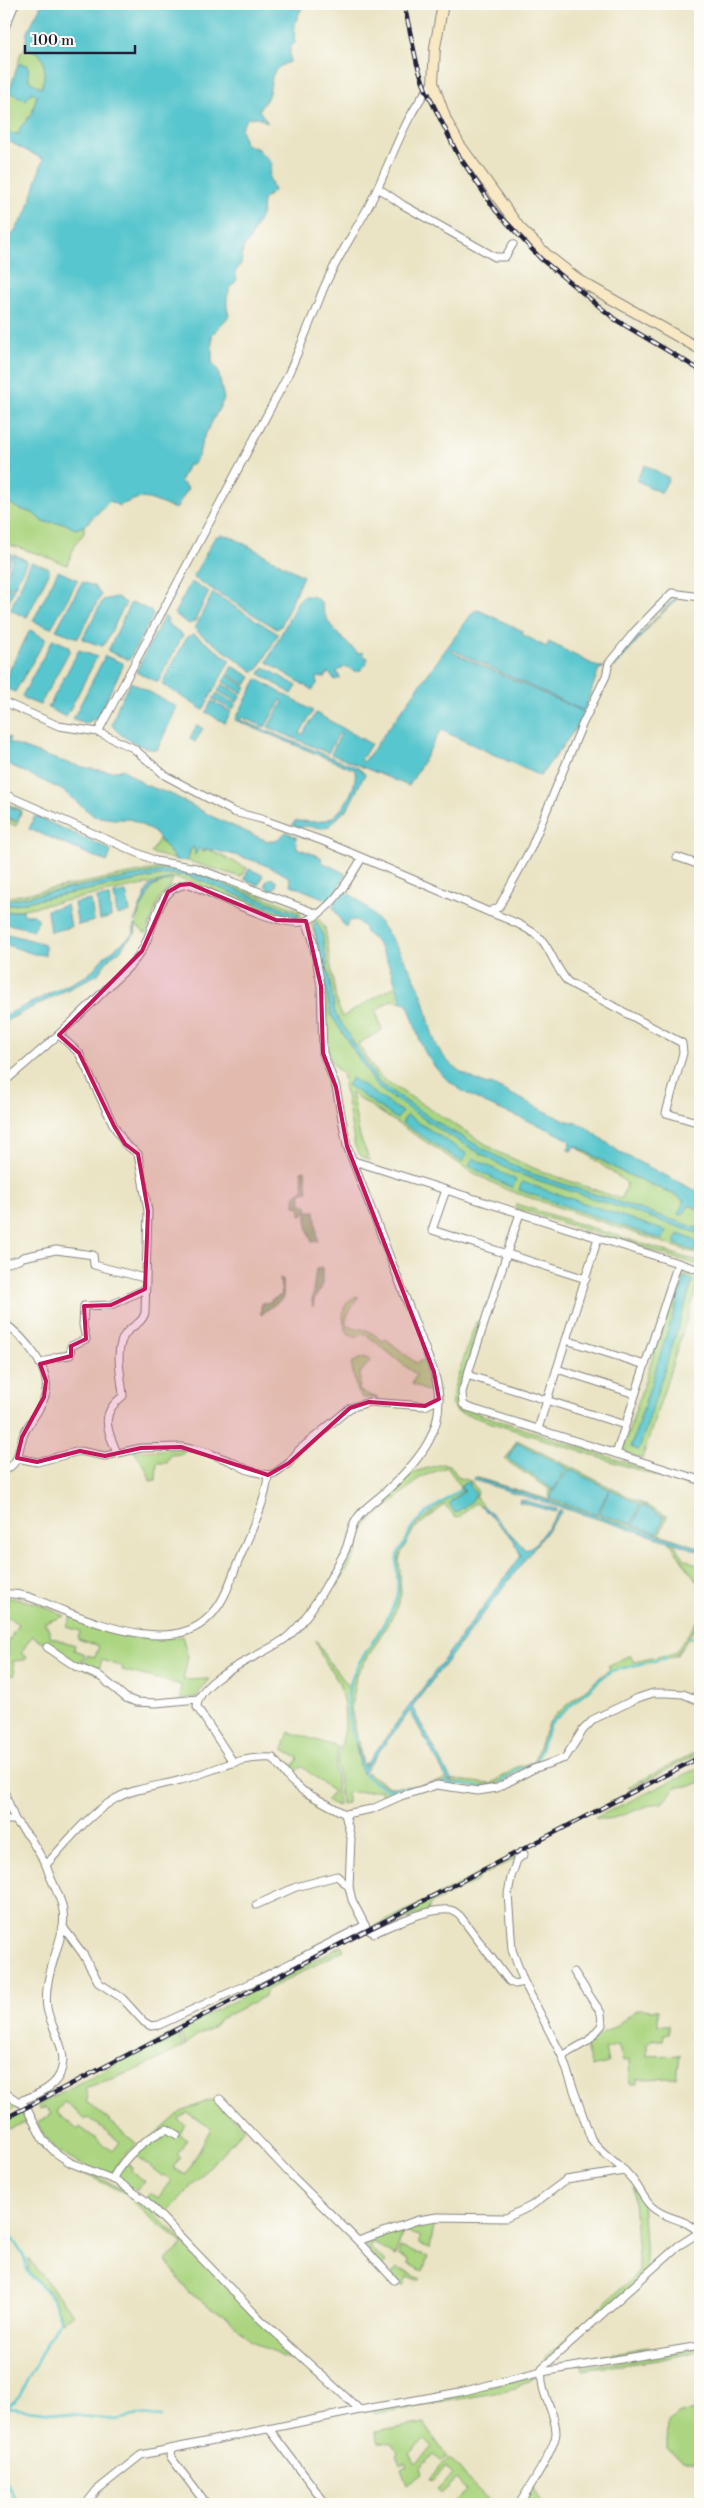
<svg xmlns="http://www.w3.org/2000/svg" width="704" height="2508" viewBox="0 0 704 2508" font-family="'Libre Bodoni',serif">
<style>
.green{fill:#abd580;stroke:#667c5e;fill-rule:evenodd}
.forest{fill:#88b66e;stroke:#556c54}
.water{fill:#59c6ce;stroke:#3e7484}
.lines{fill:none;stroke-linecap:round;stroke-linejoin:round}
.stream{stroke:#59c6ce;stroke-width:2.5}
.street-casing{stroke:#868380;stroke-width:9}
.secondary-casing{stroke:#868380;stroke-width:12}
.street{stroke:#fff;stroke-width:7}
.secondary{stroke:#f8e8c3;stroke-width:10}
.rail-casing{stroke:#22223b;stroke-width:4.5}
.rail{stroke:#fdfcf7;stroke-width:2.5;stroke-dasharray:8;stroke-linecap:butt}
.marked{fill:#c2185b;fill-opacity:0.2;stroke:#c2185b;stroke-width:4;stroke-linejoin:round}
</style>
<rect width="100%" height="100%" fill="#fdfcf7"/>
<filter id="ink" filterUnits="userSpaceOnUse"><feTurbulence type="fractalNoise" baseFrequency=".02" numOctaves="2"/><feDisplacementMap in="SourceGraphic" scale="10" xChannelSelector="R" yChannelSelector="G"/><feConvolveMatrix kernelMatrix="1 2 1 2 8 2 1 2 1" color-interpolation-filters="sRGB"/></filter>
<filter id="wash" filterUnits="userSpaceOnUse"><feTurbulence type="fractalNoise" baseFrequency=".0096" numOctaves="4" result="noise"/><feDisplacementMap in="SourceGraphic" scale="20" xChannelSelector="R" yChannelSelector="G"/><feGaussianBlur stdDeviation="1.12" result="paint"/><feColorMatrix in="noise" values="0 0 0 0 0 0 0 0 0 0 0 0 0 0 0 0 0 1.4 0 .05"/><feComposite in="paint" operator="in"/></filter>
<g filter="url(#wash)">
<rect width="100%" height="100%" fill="#eae4c4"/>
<g class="green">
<path d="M25 48C48 51 46 70 42 88L29 81 28 65 18 64 21 52Z"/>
<polygon points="9,92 26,100 31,92 37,95 32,114 20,128 20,134 4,133 4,96"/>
<polygon points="4,499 17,508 33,513 43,522 65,523 75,529 84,526 84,533 76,543 67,565 42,555 4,543"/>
<polygon points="4,802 22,810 16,826 4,821 4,817 15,822 20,811 4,804"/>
<polygon points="159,839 176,860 151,853"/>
<polygon points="194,847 195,853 199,848 204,852 207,849 247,868 241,877 188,861 190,850"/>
<polygon points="171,866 187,868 299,910 302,917 298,920 290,920 188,881 173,878 170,887 160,898 146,934 136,925 140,908 152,887 169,880 4,913 4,906 170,874 188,876 299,914 196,874 172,869 4,901 4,898"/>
<polygon points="318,918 325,928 336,1000 342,1017 397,985 402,1002 391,1000 376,1011 382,1030 358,1044 377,1074 387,1082 500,1153 538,1170 621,1199 627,1183 574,1145 620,1171 673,1194 684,1201 679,1213 682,1215 690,1205 700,1210 700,1255 507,1190 472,1172 351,1093 360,1137 370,1161 360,1155 355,1147 342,1072 338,1071 325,1050 325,1019 328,1016 315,935 311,924 313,920"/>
<polygon points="516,1204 700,1262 700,1266 515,1208"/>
<path d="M680 1272 700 1278 642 1459 627 1454 623 1449ZM685 1278 693 1280 638 1450 631 1447Z"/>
<path d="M358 1296C356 1305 349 1309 347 1317 343 1330 359 1328 366 1330 372 1332 377 1337 383 1341L386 1339 416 1363 426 1359 437 1392 435 1398 432 1399V1394L412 1384 416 1375 367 1335 363 1334 355 1337 349 1335C341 1321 339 1302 358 1296Z"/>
<polygon points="476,1321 480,1323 458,1394 461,1408 700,1487 700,1490 455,1411 452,1403 453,1391"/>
<polygon points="364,1357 371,1360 360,1373 359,1391 378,1398 363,1398 357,1391 351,1363"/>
<polygon points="517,1440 667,1516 660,1534 700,1548 473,1479 475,1477 550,1500 549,1489 505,1460"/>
<path d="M184 1449 183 1454 170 1455 167 1463H157L156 1480 150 1481C147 1466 141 1463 134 1451Z"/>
<path d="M443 1464 450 1465 459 1478 471 1481 478 1492 476 1498 483 1505 482 1507 475 1503 458 1518 455 1517 445 1505 414 1529 402 1551 399 1560 401 1594 395 1612 356 1676 351 1709 363 1764 368 1762 363 1766 356 1744C359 1772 365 1782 392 1791L393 1797 382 1802 381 1790 347 1793V1803L341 1804 337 1763 345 1729 344 1706 339 1683 321 1655 316 1640 327 1659 348 1685 349 1723 354 1739 349 1711 350 1686 358 1665 395 1604 399 1588 397 1566 399 1552 414 1526 460 1490 465 1489 451 1501H472L471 1488 468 1483 462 1488 447 1467 421 1477 366 1525C360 1534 360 1545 355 1555 350 1566 343 1576 337 1587L331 1583 348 1554 358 1524 365 1514 414 1472Z"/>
<polygon points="669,1541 673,1542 684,1558 700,1567 700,1586"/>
<polygon points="6,1597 36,1603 65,1616 44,1623 50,1630 50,1637 75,1645 74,1650 85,1654 79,1666 32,1636 21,1653 27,1657 25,1660 13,1661 15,1675 7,1675 8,1643 18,1624 4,1614"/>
<path d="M71 1616C107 1628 143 1645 182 1636L188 1657 183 1680 210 1679 196 1697 181 1699V1685L122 1670 123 1667 102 1660 97 1674 81 1666 87 1655 95 1657 99 1646 78 1639 80 1631 67 1627Z"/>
<path d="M700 1617V1621L676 1656 609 1672 550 1724 534 1764C529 1767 522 1768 516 1771 507 1776 500 1785 490 1786 475 1789 459 1781 444 1782 413 1785 391 1798 365 1773L366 1772 389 1787 415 1786 448 1779 491 1784 517 1767 533 1762 548 1724 556 1714 610 1669 608 1666 630 1655 634 1662 675 1653Z"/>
<polygon points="289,1732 338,1747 335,1766 338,1806 326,1801 334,1792 301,1766 292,1776 282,1762 284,1761 294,1766 298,1758 283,1750"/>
<polygon points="700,1750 700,1753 630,1789 628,1787"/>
<path d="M700 1767V1782L691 1786 676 1787 662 1803C640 1804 617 1824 595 1818Z"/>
<polygon points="520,1854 517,1858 479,1877 477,1881 430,1904 428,1911 374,1930 372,1928"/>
<path d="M342 1946 344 1950 267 1990 265 1996 220 2019C214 2032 193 2033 185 2046L179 2029Z"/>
<polygon points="638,2009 658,2010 658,2025 669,2025 669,2034 664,2035 663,2040 654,2040 647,2043 647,2056 680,2055 677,2078 637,2079 637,2084 630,2084 629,2060 623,2061 618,2045 605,2049 608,2063 592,2067 585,2045 614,2027"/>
<path d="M177 2031 183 2047 137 2070 85 2088 88 2098 86 2101 137 2144 121 2159 110 2176C77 2163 55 2157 37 2123L51 2114 46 2107 40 2110 38 2105ZM64 2102 86 2119 88 2117 120 2142 113 2151 80 2127 78 2130 56 2112Z"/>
<polygon points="4,2095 19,2106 4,2114"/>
<path d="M210 2100 218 2102 244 2129 163 2217 146 2198 151 2193 158 2198 171 2180 164 2175 162 2176 134 2154 181 2112ZM188 2113 211 2128 186 2175 173 2168 180 2157 177 2155 187 2140 179 2134 185 2125 178 2119Z"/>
<polygon points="23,2112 28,2121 4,2131 4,2122"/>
<path d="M42 2145C72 2170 109 2179 141 2200L307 2364 282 2357 250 2340 228 2318 188 2292 166 2260 184 2244 146 2214 125 2193 67 2166 41 2147Z"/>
<polygon points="126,2162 132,2168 131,2171 145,2181 136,2191 114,2178"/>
<polygon points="633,2187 642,2198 647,2273 544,2363 543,2360 639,2272"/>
<polygon points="420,2221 435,2221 430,2248 419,2244 419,2236 404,2232 405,2227"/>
<polygon points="401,2228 402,2234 395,2256 372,2242 369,2247 387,2263 383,2267 360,2241"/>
<polygon points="400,2247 428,2257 423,2271 408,2264 409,2260 398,2255"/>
<polygon points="28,2258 73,2314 63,2322 53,2296 29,2272"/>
<polygon points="397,2268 421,2279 419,2281 407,2277 403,2286 392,2274"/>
<polygon points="648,2347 655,2351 575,2365 602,2355"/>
<polygon points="700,2348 700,2351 658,2360 583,2370 582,2367"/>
<polygon points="537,2376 516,2388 494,2393 374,2414 373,2410"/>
<polygon points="700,2411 700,2462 683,2460 667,2449 668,2422 680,2413"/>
<path d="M424 2423 447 2457 441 2461 434 2455 420 2468 422 2474 407 2485 401 2469 407 2466 405 2463 399 2465 396 2457 398 2454 393 2443 379 2442 375 2432ZM425 2440 433 2448 416 2464 409 2453Z"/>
<polygon points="450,2458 471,2483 493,2504 478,2504 474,2501 470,2504 451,2504 467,2490 457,2479 441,2494 437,2489 453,2475 447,2467 431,2480 429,2477"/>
<polygon points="533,2488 542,2504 523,2504"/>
</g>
<g class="forest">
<polygon points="305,1170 308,1191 301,1193 301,1203 308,1206 307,1211 315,1211 318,1241 312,1242 307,1227 307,1212 301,1216 300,1207 295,1206 295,1195 304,1189 301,1171"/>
<polygon points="322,1268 322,1287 314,1300 313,1307 312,1300 316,1269"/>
<polygon points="280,1279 283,1279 283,1298 261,1315 261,1303 271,1302 271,1300 282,1295"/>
</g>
<g class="water">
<path d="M42 4H304C297 16 292 29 295 43L290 47V62C265 70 275 83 266 100 264 103 261 106 259 110L268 123 258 117 248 118 241 128 245 144 258 149 272 163 269 177 274 191 263 200 262 213 249 241 243 248 241 264 235 272 237 280C226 292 225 300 229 316L212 335V362L218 371 224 399 202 441 199 455 192 465H188L180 481 188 488 176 509C148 500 147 492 119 506L110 501 84 526 75 529 64 523 43 522 33 513 17 508 4 499V240L8 241 27 212 43 159 4 139V133L19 134 20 128 32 114 37 95 31 92 26 100 9 92 18 64 28 65 29 81 42 88C46 69 48 51 25 48L27 32Z"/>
<polygon points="645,465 669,478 661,493 636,480"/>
<polygon points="221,535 230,536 303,576 281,626 277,629 194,578 194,575 215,537"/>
<polygon points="4,552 12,554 4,575"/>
<polygon points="14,554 27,561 14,588 4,584"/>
<polygon points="31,562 49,568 49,573 27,617 12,611 11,608"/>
<polygon points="58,571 78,580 51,628 33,621"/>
<polygon points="82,582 94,586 101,595 78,638 56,630"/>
<polygon points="191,582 209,592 194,622 189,624 174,614"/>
<polygon points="4,586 14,590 4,611"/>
<polygon points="213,593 278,634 259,668 254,672 198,632 195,627"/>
<path d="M304 596H313L321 602C326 627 341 637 358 653L363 652 364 656 368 658C366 666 364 669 356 672L348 667 341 668 337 672 340 678 335 680 328 672 326 677H317V684L312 690 267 662 298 601Z"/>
<polygon points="117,597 126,603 104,645 102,646 82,639 103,600"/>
<polygon points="676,597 678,598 655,620 616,666 610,667"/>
<polygon points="134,603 151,611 153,616 129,660 108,651 130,604"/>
<path d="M478 610 523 631 522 634 546 647 549 642 598 667H605L599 669 584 711 453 650 452 652 584 712 580 723 540 776 441 730 409 786 331 754 341 734 339 733 328 753 268 727 283 702 281 700 265 727 241 717 240 720 358 768 365 774 348 808 329 826 323 828 305 826 300 828 292 825 295 821C305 821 319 823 327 820 343 814 358 786 355 770L235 720 257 679 313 711 300 733 302 735 316 713 371 744 361 760 364 762 473 612Z"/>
<polygon points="164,616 168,619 167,623 183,635 158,682 136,672"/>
<polygon points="30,630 46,639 15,692 4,688 4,681"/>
<polygon points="194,634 230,660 203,710 162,684 187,637"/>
<polygon points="53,639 68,646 70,650 40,705 25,699 22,696"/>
<polygon points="79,650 97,657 66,717 48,708"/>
<polygon points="105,656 123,663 123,666 97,718 86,723 73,719"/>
<polygon points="232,666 251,677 246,685 228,674"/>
<polygon points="264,667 297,686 292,694 260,674"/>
<polygon points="227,675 246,687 242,693 223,682"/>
<path d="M131 682 177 707 157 750C141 748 121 738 112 725L119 703Z"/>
<polygon points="222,684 241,695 237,702 218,691"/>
<polygon points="217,693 236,704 232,710 213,699"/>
<polygon points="212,701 231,712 225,723 206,712"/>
<polygon points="197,725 203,728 195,742 190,739"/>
<path d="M4 735 10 738 9 742C30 751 104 779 123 769L145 785 173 795 213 817 267 841H276L286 832 296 837 297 848 321 857 322 862 346 874 337 890C368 891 416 973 424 1001 430 1021 431 1042 445 1058 455 1071 472 1078 487 1085L491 1084 561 1119 583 1125 621 1153 688 1187 700 1192V1210L690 1205 682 1215 678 1214 684 1201 673 1194 620 1171 575 1145 571 1151 568 1150 570 1145 569 1140C522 1112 455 1105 426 1054 417 1038 415 1020 407 1004L402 1002C395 982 389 960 377 943 373 938 369 936 365 932V928L356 920 349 921 347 926H344L333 907 335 902 332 898 328 900 291 885 289 877C264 862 236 854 207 849H204V853L199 848 195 855 194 847 190 850 188 861 176 860 155 833 139 823 130 819H114L94 816 62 790 4 762Z"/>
<polygon points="4,804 20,811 18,821 4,817"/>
<polygon points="35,816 109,849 111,852 107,862 57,841 58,838 56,840 29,829"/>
<polygon points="172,869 196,874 299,914 297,918 188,876 170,874 4,906 4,901"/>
<polygon points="249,869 263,875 259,885 244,879"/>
<polygon points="171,878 173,878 152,887 134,922 149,886"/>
<circle cx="271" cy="884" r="5.5"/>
<polygon points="126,892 130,912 117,915 114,894"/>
<polygon points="109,896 111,917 100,920 97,898"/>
<polygon points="91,900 94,921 78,925 74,903"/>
<polygon points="67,905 71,927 50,932 47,910"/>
<polygon points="23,910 24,915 33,915 38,918 38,922 33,930 4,923 4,913"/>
<polygon points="316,921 322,932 335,1013 379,1083 446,1128 524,1171 700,1229 700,1234 513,1172 445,1133 378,1088 331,1015 314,926"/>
<polygon points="134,925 136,925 135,934 126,942 120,951 111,956 98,974 4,1022 4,1016 88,975 105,956 134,934"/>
<polygon points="4,933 42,943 45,945 45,955 34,954 4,944"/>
<polygon points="352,1078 402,1112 397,1119 347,1085"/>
<polygon points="407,1115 467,1154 462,1162 402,1123"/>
<polygon points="473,1158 516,1180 512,1188 469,1166"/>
<polygon points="522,1182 666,1231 663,1240 519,1190"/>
<polygon points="678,1234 700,1242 700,1253 675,1244"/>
<polygon points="685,1277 693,1280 639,1450 631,1447"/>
<polygon points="517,1442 567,1468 552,1492 551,1488 508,1459"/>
<polygon points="569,1469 609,1489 597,1514 551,1499 551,1495"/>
<polygon points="475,1478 698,1547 700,1551 473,1480"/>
<polygon points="469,1482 469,1485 476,1494 472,1501 455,1513 449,1503 465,1490 460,1489 463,1484"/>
<polygon points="610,1489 640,1505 632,1524 599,1514"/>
<polygon points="520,1499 556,1509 557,1509 555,1512 519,1502"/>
<polygon points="483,1505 526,1550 535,1544 560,1510 562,1511 412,1707 452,1781 448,1781 410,1711 362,1774 355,1741 364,1767 521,1556 513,1539 482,1507"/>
<polygon points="642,1505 664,1517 658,1533 633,1525"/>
</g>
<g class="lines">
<g class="stream">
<polyline points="690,1637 700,1641"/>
<path d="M355 1741C332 1665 371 1662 395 1602 401 1587 395 1573 397 1557 398 1550 403 1547 406 1541 408 1536 409 1531 412 1527 424 1512 445 1501 460 1490"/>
<path d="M364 1774C372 1781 384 1790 394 1789 402 1789 407 1787 415 1789"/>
<polyline points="501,1782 518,1770 536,1763 550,1724 602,1678 611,1671 667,1658"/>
<polyline points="443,1783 482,1787"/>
<path d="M4 2229C14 2241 26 2254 27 2271L53 2299 61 2321 54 2329 19 2396 4 2411"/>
<polyline points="8,2408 117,2420 139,2415 161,2417"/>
<polyline points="4,2476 17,2504"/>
</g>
</g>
</g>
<g filter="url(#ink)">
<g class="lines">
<g class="street-casing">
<g id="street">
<polyline points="4,30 15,4"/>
<path d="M433 83C407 112 394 153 378 187 362 224 335 257 321 295 310 323 299 351 286 379L98 732 133 748 166 776 234 812 261 819 323 841 489 912 499 907 531 848 582 725 606 676 609 663 635 631 672 593 700 597"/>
<polyline points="378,188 403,205 495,257 505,257 513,244"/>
<polyline points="4,702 59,726 98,732"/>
<polyline points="4,794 156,861 196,868 318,914"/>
<polyline points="677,857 700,865"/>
<path d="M489 912C507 919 527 926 541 939 552 952 556 969 568 982L682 1043 683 1053 666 1113 700 1123"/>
<path d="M59 1035 79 1053 114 1126 125 1144 138 1154 148 1211 145 1313C141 1325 133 1324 126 1333 113 1349 122 1378 123 1396 99 1414 107 1429 117 1453"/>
<path d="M4 1082C41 1051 77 1019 111 984 121 974 135 963 142 950 156 927 156 885 190 884 213 894 285 930 306 921 332 910 348 881 362 858"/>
<polyline points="354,1161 700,1270"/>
<polyline points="446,1190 432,1230 586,1279"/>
<polyline points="520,1213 462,1392 463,1404 467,1407 700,1480"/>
<polyline points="4,1264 19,1260 23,1257 56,1250 93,1255 94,1265 144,1278"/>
<path d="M4 1323C24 1337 53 1370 45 1396 40 1412 27 1424 23 1436 17 1452 21 1462 4 1471"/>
<polyline points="566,1340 645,1365"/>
<polyline points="40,1364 56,1357 70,1355 71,1346 86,1339 83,1325 84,1306 111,1305 145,1289"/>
<polyline points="557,1369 635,1394"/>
<polyline points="467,1375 625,1425"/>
<polyline points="538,1429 598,1238"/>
<polyline points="616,1454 678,1263"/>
<polyline points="17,1458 37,1462 80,1451 105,1456 141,1448 181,1447 206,1452 230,1461 248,1470 268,1475 275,1473 289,1463 299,1450 350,1408 369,1402 425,1406 439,1399"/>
<path d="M4 1594C25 1592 43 1603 62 1610 102 1625 173 1654 209 1617 223 1604 229 1585 236 1567 247 1539 266 1504 268 1475"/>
<polyline points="47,1647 75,1666 101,1677 126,1698 136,1702 156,1703 198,1699"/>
<path d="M233 1762 197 1707C198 1677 263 1656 286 1638 307 1622 329 1581 342 1557 349 1546 349 1533 355 1522 361 1510 375 1501 385 1492 422 1459 451 1424 434 1372L347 1146 336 1087 323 1053 321 986 312 937 306 921"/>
<polyline points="4,1791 15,1820 30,1838 46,1865"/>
<path d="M345 1814 351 1838 349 1887 352 1900 367 1929 374 1933C392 1925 430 1907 450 1910 454 1910 457 1914 460 1916L509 1981 515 1984 524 1982 562 2056 591 2139C603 2155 620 2164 632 2179 640 2188 643 2199 652 2207 666 2220 687 2218 699 2233"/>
<polyline points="4,1820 15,1820"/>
<polyline points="524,1854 517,1860 511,1877 508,1894 512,1950 524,1982"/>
<polyline points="256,1905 296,1887 337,1876 349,1887"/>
<polyline points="63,1927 83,1954 99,1983 122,1998 144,2022 151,2026 159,2025 259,1979 365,1925"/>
<polyline points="562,2056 588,2041 602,2025 601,2013 574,1972"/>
<polyline points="4,2092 26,2107 43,2140 56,2153 71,2163 117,2181 146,2201 259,2318 360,2410"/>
<polyline points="220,2099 291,2175 358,2241 394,2280"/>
<path d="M20 2101C34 2096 53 2089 60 2074 70 2051 51 2030 47 2008 43 1981 58 1952 63 1926 67 1903 52 1886 46 1865 67 1842 88 1815 115 1799 134 1788 160 1786 181 1780 212 1772 240 1755 273 1758L291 1781 303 1791 345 1814 372 1809 401 1796 437 1785 478 1791 497 1788 533 1769 565 1758 583 1730 594 1719 638 1698 653 1693H668L683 1694 700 1701"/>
<path d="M112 2179C125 2157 143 2139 167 2129L177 2135"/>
<polyline points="358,2241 418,2220 437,2217 506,2218 531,2206 566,2180 625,2171"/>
<polyline points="270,2430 326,2504"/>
<polyline points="171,2449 170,2456 206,2504"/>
<polyline points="86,2504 97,2490 141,2455 360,2410 460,2392 542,2372 700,2346"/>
<path d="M519 2504C528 2490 557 2446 556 2432 555 2408 539 2396 542 2368L678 2246 700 2232"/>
</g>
</g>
<g class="secondary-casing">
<polyline id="secondary" points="443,4 435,47 433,83 446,120 459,144 519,227 548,256 580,281 700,349"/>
</g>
<use href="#street" class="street"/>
<use href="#secondary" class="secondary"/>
<g class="rail-casing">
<g id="rail">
<polyline points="404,4 417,64 426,90 457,153 496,211 541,259 616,320 700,370"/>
<polyline points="4,2119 700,1757"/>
</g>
</g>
<use href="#rail" class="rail"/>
</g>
</g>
<path class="marked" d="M190 884 276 920 306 921 321 986 323 1053 336 1087 347 1146 434 1372 439 1399 425 1406 369 1402 350 1408 289 1463 268 1475 181 1447 141 1448 105 1456 80 1451 37 1462 17 1458 22 1437 44 1397 46 1381 40 1364 71 1356V1346L86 1339 84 1306 111 1305 145 1289 148 1211 138 1154 125 1144 114 1126 79 1053 59 1035 142 951 168 892 180 885Z"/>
<rect width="704" height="2508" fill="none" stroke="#fdfcf7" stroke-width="20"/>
<path d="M25 45v8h110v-8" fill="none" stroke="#22223b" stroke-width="2.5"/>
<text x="32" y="45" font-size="15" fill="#22223b" stroke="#fdfcf7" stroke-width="4" paint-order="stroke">100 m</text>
</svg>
